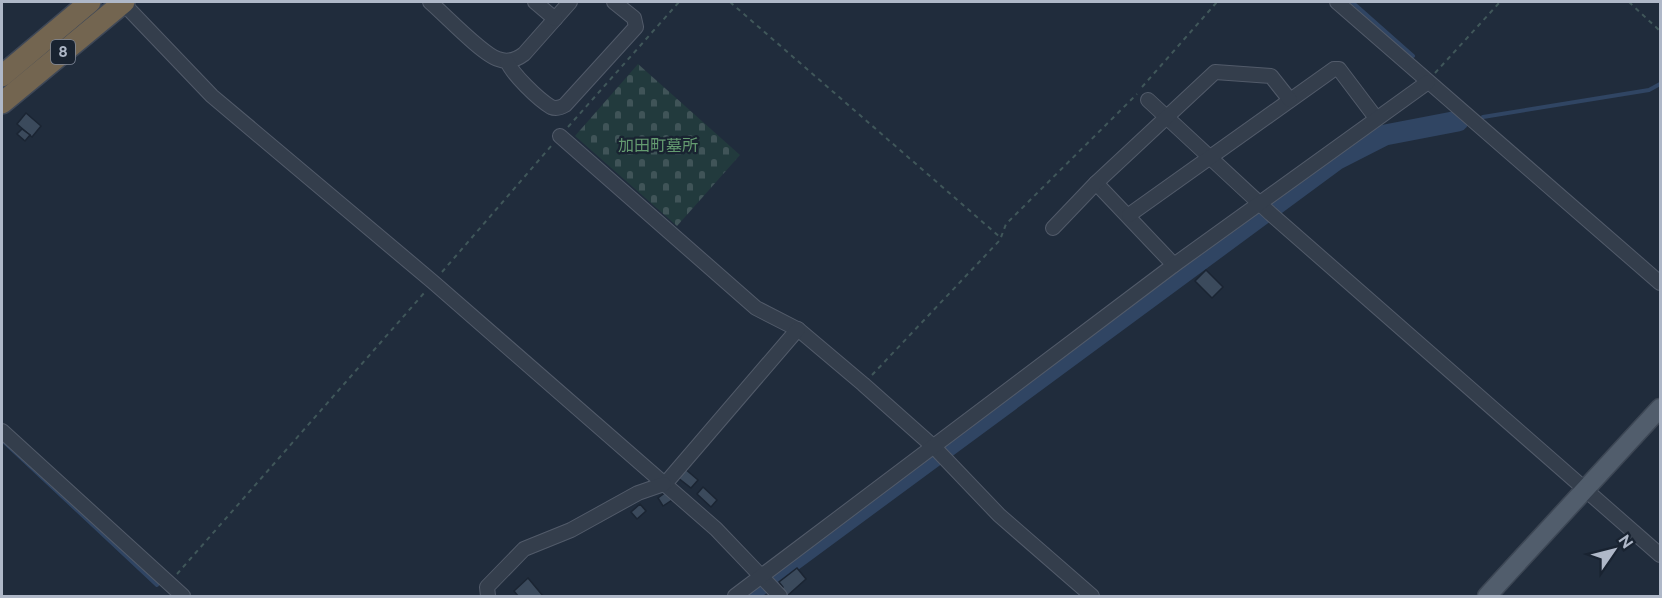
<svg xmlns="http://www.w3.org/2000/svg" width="1662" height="598" viewBox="0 0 1662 598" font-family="Raleway,'Noto Sans JP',sans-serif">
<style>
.cemetery{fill:url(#cemetery-stones)}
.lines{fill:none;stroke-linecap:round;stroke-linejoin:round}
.stream{stroke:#304563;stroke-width:4}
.river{stroke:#304563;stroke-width:21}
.building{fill:#3b4a5c;stroke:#1b2533;stroke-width:1.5}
.minor-casing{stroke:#525b6a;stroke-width:16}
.major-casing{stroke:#3d4755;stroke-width:21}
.highway-casing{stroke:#3f4857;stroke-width:24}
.path{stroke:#40575a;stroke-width:2;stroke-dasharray:4.5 4.5;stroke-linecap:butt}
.minor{stroke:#343e4c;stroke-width:14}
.major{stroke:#515d6c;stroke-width:18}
.highway{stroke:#736550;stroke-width:21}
.labels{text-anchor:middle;stroke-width:4.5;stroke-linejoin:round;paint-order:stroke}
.shield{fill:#192331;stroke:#828b9b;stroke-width:1.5}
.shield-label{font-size:15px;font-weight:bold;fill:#afb8c8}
.park-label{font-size:16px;fill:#649b70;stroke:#192331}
</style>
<defs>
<pattern id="cemetery-stones" width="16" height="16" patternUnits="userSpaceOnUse" patternTransform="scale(1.5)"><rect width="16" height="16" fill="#223a3d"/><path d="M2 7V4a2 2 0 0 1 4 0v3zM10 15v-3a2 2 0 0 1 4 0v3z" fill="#405458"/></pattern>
</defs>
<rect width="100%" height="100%" fill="#202c3c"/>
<polygon class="cemetery" points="638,64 740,155 677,226 575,136"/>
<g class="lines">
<g class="stream">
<polyline points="1352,2 1413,56"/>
<polyline points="1483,117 1649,90 1660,84"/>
<polyline points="2,440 157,585"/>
</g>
<polyline class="river" points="745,596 1336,160 1385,135 1458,121"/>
</g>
<g class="building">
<polygon points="26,113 41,126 32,137 17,124"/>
<polygon points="22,129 30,135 25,141 17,134"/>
<polygon points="1206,270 1223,287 1212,298 1195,281"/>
<polygon points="684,468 698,480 691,488 677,477"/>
<polygon points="703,487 717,500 711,507 697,494"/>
<polygon points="666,492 672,500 663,506 658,498"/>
<polygon points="640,504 646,511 637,519 631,512"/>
<polygon points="797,568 806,579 787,596 780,589 783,587 779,582"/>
<polygon points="528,578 543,596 518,596 514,591"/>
</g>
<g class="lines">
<g class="minor-casing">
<g id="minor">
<polyline points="122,2 212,96 433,282 716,529 780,596"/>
<path d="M430 2C444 14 483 55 498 59 508 63 516 60 524 54L570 2"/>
<polyline points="535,2 555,19"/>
<polyline points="1337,2 1660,283"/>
<path d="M507 61C512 74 538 99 551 107 556 109 560 108 565 105L636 27 634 18 614 2"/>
<polyline points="1148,100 1271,214 1660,555"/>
<polyline points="560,136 756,308 799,330 863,384 935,448 999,515 1092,596"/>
<polyline points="1096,183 1174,265"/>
<polyline points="1129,215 1334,69 1339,69 1376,118"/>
<polyline points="1053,228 1096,183 1215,72 1271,76 1290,100"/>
<polyline points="2,431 183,596"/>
<polyline points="665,484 798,329"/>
<polyline points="488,596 487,587 524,549 571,530 638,493 664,484"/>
<polyline points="735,596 1174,265 1428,82"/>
</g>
</g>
<g class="major-casing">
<polyline id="major" points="1487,596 1660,408"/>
</g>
<g class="highway-casing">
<g id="highway">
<polyline points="2,76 90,2"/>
<polyline points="2,103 124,2"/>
</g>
</g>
<g class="path">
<polyline points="730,2 1001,238"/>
<polyline points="1629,2 1660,31"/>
<polyline points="1435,73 1500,2"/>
<polyline points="1142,87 1217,2"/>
<polyline points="568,127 679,2"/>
<polyline points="442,272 552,145"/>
<polyline points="872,375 1000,240 1006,224 1137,94"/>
<polyline points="177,574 425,292"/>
</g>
<use href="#minor" class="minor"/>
<use href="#major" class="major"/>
<use href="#highway" class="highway"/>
</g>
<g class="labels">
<rect class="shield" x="51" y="40" width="24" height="24" rx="4.5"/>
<g class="shield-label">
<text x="63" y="57">8</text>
</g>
<g class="park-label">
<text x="658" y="151">加田町墓所</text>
</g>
</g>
<rect width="1662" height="598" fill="none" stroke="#afb8c8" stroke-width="6"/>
<g transform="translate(1614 550) rotate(55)" stroke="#192331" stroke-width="4.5" paint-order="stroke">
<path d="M0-4.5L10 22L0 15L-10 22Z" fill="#afb8c8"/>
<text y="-9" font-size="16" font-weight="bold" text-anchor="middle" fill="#afb8c8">N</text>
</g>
</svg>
